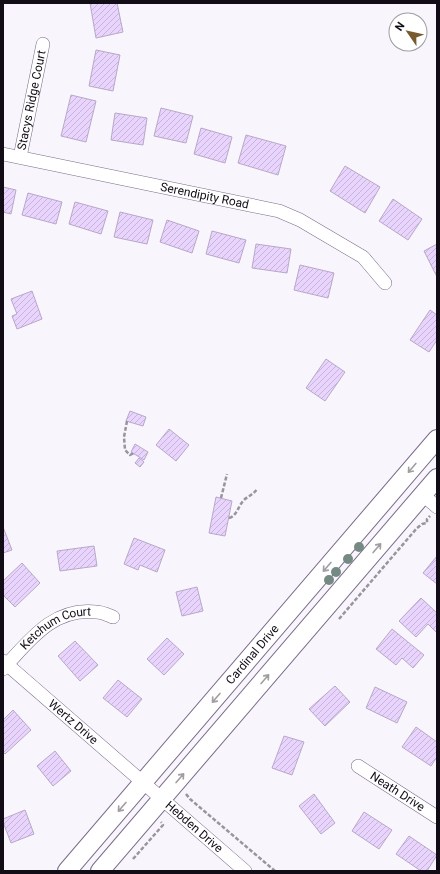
<svg xmlns="http://www.w3.org/2000/svg" width="440" height="874" viewBox="0 0 440 874" font-family="Roboto,sans-serif">
<style>
.building{fill:url(#building-hatch);stroke:#b8a8c8}
.lines{fill:none;stroke-linecap:round;stroke-linejoin:round}
.street-casing{stroke:#7b6c8a;stroke-width:14}
.secondary-casing{stroke:#7b6c8a;stroke-width:20}
.path{stroke:#99949d;stroke-width:2.5;stroke-dasharray:4 2;stroke-linecap:butt}
.street{stroke:#fff;stroke-width:13}
.secondary{stroke:#fff;stroke-width:18}
.tree{fill:#768a84}
.oneway{stroke:#a09ea2}
.labels{text-anchor:middle;stroke-width:4;stroke-linejoin:round;paint-order:stroke}
.street-label{font-size:12px;fill:#120c17;stroke:#fff}
</style>
<defs>
<pattern id="building-hatch" width="6" height="6" patternUnits="userSpaceOnUse"><rect width="6" height="6" fill="#e8d4fd"/><path d="M-1 1l2-2M0 6l6-6M5 7l2-2" fill="none" stroke="#c6b5d8"/></pattern>
</defs>
<rect width="100%" height="100%" fill="#f8f5fc"/>
<g class="building">
<polygon points="90,3 117,3 123,32 96,38"/>
<polygon points="96,50 120,55 113,91 89,86"/>
<polygon points="71,95 96,101 86,142 61,136"/>
<polygon points="161,108 193,116 186,143 154,136"/>
<polygon points="115,113 147,118 143,145 111,140"/>
<polygon points="201,128 232,137 225,163 194,154"/>
<polygon points="246,135 286,146 278,175 238,163"/>
<polygon points="345,166 380,187 365,213 330,191"/>
<polygon points="3,187 16,190 11,214 3,212"/>
<polygon points="28,193 62,202 56,224 22,215"/>
<polygon points="393,199 422,219 408,240 379,221"/>
<polygon points="75,202 108,211 101,234 69,224"/>
<polygon points="120,212 153,220 147,244 114,237"/>
<polygon points="167,220 199,231 192,253 160,242"/>
<polygon points="212,231 246,240 239,263 206,254"/>
<polygon points="256,244 291,249 287,273 252,268"/>
<polygon points="437,244 437,277 424,251"/>
<polygon points="300,265 334,273 328,298 294,290"/>
<polygon points="32,291 42,319 17,329 12,316 17,314 11,299"/>
<polygon points="430,310 437,315 437,340 429,352 410,340"/>
<polygon points="326,359 345,372 325,401 306,388"/>
<polygon points="130,411 146,417 143,426 126,421"/>
<polygon points="169,429 189,445 176,461 156,445"/>
<polygon points="135,444 148,452 144,460 131,452"/>
<polygon points="139,458 144,462 140,467 135,463"/>
<polygon points="216,497 232,501 225,536 209,533"/>
<polygon points="3,527 12,550 3,553"/>
<polygon points="134,538 165,550 157,572 140,565 138,570 124,564"/>
<polygon points="94,546 97,566 60,571 57,551"/>
<polygon points="437,556 437,584 423,573"/>
<polygon points="22,563 40,583 15,607 3,595 3,581"/>
<polygon points="197,587 203,611 182,616 176,592"/>
<polygon points="421,598 437,613 437,633 428,624 416,637 399,621"/>
<polygon points="392,629 424,655 413,668 402,658 396,665 376,649"/>
<polygon points="167,638 184,654 164,675 147,659"/>
<polygon points="75,641 98,665 80,681 58,656"/>
<polygon points="118,680 142,699 127,717 103,698"/>
<polygon points="335,686 350,702 325,726 309,709"/>
<polygon points="375,687 407,702 397,723 366,708"/>
<polygon points="13,710 31,730 5,754 3,752 3,720"/>
<polygon points="416,727 437,742 437,757 431,766 402,747"/>
<polygon points="284,736 304,742 292,775 272,768"/>
<polygon points="55,751 71,771 53,786 37,766"/>
<polygon points="314,794 335,823 321,834 299,806"/>
<polygon points="25,810 34,834 11,843 3,822 3,819"/>
<polygon points="364,812 392,830 379,849 352,831"/>
<polygon points="409,836 437,855 427,871 421,871 396,854"/>
</g>
<g class="lines">
<g class="street-casing">
<g id="street">
<path id="s1" d="M3 154 279 211 300 220 363 257 385 283"/>
<path id="s2" d="M20 157 43 44"/>
<polyline points="423,495 437,507"/>
<path id="s3" d="M3 661 245 871"/>
<path id="s4" d="M3 669C29 641 53 607 96 612 102 612 108 615 113 617"/>
<path id="s5" d="M358 766 437 817"/>
</g>
</g>
<g class="secondary-casing">
<g id="secondary">
<path id="s6" d="M67 871 437 439"/>
<polyline points="100,871 437,478"/>
</g>
</g>
<g class="path">
<polyline points="127,421 124,437 125,450 130,455 134,453"/>
<polyline points="221,498 227,474"/>
<path d="M229 518C237 516 238 506 244 500 248 496 253 495 257 489"/>
<polyline points="339,619 417,528 422,524 427,523 427,519 430,516"/>
<polyline points="186,794 190,799 275,871"/>
<polyline points="133,859 163,825 161,822"/>
</g>
<use href="#street" class="street"/>
<use href="#secondary" class="secondary"/>
</g>
<g class="tree">
<circle cx="359" cy="547" r="5"/>
<circle cx="348" cy="559" r="5"/>
<circle cx="336" cy="572" r="5"/>
<circle cx="329" cy="580" r="5"/>
</g>
<defs><path id="oneway-shaft" d="M-6 0H5M1.5-3L5.5 0L1.5 3" fill="none" stroke-width="1.6" stroke-linecap="round" stroke-linejoin="round"/></defs>
<g class="oneway">
<use href="#oneway-shaft" transform="translate(412 468) rotate(130)"/>
<use href="#oneway-shaft" transform="translate(377 548) rotate(-49)"/>
<use href="#oneway-shaft" transform="translate(327 567) rotate(131)"/>
<use href="#oneway-shaft" transform="translate(265 679) rotate(-49)"/>
<use href="#oneway-shaft" transform="translate(216 698) rotate(131)"/>
<use href="#oneway-shaft" transform="translate(180 778) rotate(-49)"/>
<use href="#oneway-shaft" transform="translate(122 807) rotate(131)"/>
</g>
<g class="labels">
<g class="street-label">
<text dy="4" stroke="none"><textPath href="#s2" startOffset="58">Stacys Ridge Court</textPath></text>
<text dy="4" stroke="none"><textPath href="#s1" startOffset="206">Serendipity Road</textPath></text>
<text dy="4" stroke="none"><textPath href="#s4" startOffset="69">Ketchum Court</textPath></text>
<text dy="4" stroke="none"><textPath href="#s6" startOffset="285">Cardinal Drive</textPath></text>
<text dy="4" stroke="none"><textPath href="#s3" startOffset="93">Wertz Drive</textPath></text>
<text dy="4" stroke="none"><textPath href="#s5" startOffset="47">Neath Drive</textPath></text>
<text dy="4" stroke="none"><textPath href="#s3" startOffset="253">Hebden Drive</textPath></text>
</g>
</g>
<rect width="440" height="874" fill="none" stroke="#120c17" stroke-width="8"/>
<g transform="translate(408 32) rotate(304)"><circle r="19" fill="#ffffff" stroke="#a09ea2"/>
<path d="M0-3L7 15L0 10L-7 15Z" fill="#775a2e"/>
<text y="-6" font-size="11" font-weight="bold" text-anchor="middle" fill="#120c17">N</text>
</g>
</svg>
